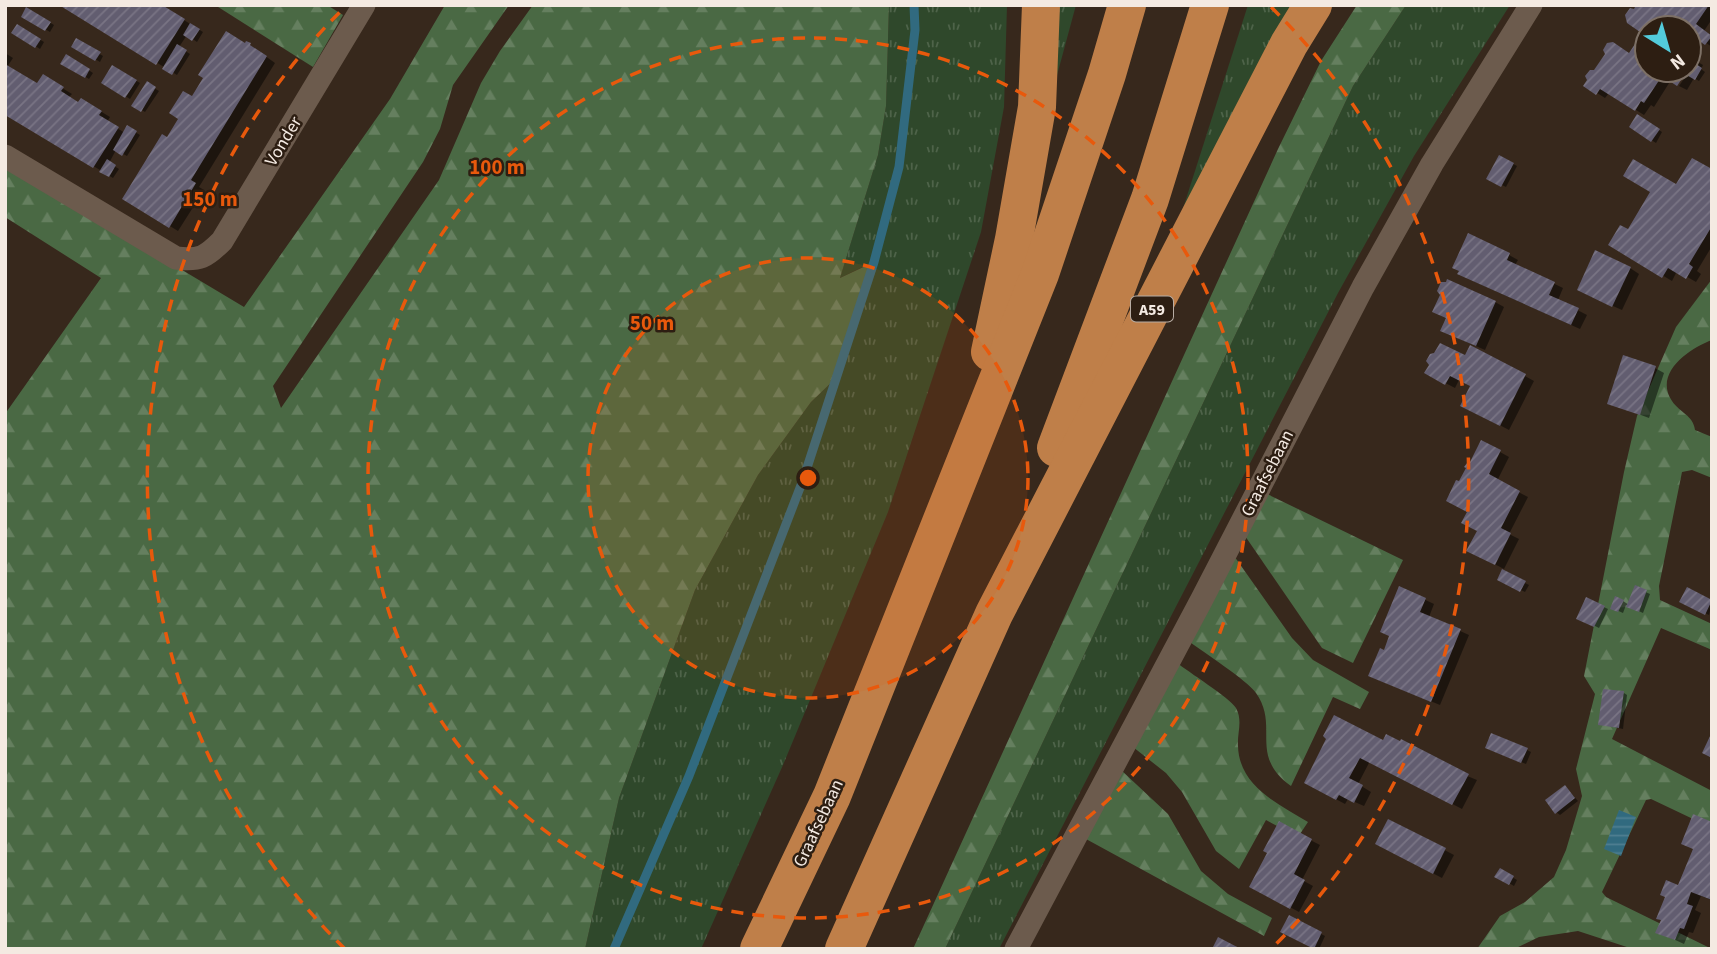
<svg xmlns="http://www.w3.org/2000/svg" width="1717" height="954" viewBox="0 0 1717 954" font-family="'Source Sans 3',sans-serif">
<style>
.grass{fill:url(#grass-tufts)}
.forest{fill:url(#forest-firs)}
.water{fill:url(#water-rules)}
.shadow{fill:#0007}
.lines{fill:none;stroke-linecap:round;stroke-linejoin:round}
.stream{stroke:#316a7f;stroke-width:9}
.building{fill:url(#building-hatch)}
.street{stroke:#6c5b4d;stroke-width:23}
.highway{stroke:#bf7f49;stroke-width:38}
.ring{fill:none;stroke:#e8590c;stroke-width:3.5;stroke-dasharray:12 9}
.labels{text-anchor:middle;stroke-width:5;stroke-linejoin:round;paint-order:stroke}
.shield{fill:#2d1e12;stroke:#b8ada4;stroke-width:2}
.shield-label{font-size:16px;font-weight:bold;fill:#f4eae2}
.street-label{font-size:18px;fill:#f4eae2;stroke:#2d1e12}
.centre{fill:#e8590c;stroke:#2d1e12;stroke-width:3.5}
.ring-label{font-size:21px;text-anchor:middle;font-weight:bold;fill:#e8590c;stroke:#2d1e12;stroke-width:5;stroke-linejoin:round;paint-order:stroke}
</style>
<defs>
<pattern id="grass-tufts" width="24" height="20" patternUnits="userSpaceOnUse" patternTransform="scale(1.75)"><rect width="24" height="20" fill="#2f482b"/><path d="M3 7l-1-3M5 7V3M7 7l1-3M15 17l-1-3M17 17v-4M19 17l1-3" fill="none" stroke="#4e6349"/></pattern>
<pattern id="forest-firs" width="22" height="20" patternUnits="userSpaceOnUse" patternTransform="scale(1.75)"><rect width="22" height="20" fill="#4a6944"/><path d="M5 1l3.5 6h-7zM16 11l3.5 6h-7z" fill="#657f5f"/></pattern>
<pattern id="water-rules" width="6" height="5" patternUnits="userSpaceOnUse" patternTransform="scale(1.75)"><rect width="6" height="5" fill="#316a7f"/><path d="M0 2.5h6" fill="none" stroke="#4f7f91"/></pattern>
<pattern id="building-hatch" width="6" height="6" patternUnits="userSpaceOnUse" patternTransform="scale(1.75)"><rect width="6" height="6" fill="#625d70"/><path d="M-1 1l2-2M0 6l6-6M5 7l2-2" fill="none" stroke="#797484"/></pattern>
</defs>
<rect width="100%" height="100%" fill="#37281c"/>
<g class="grass">
<polygon points="889,5 1007,5 1004,107 981,232 888,512 783,765 701,949 585,949 619,798 695,590 758,475 811,402 836,378 873,262 840,278 878,155 886,106"/>
<polygon points="1057,5 1076,5 1053,90"/>
<polygon points="1248,5 1300,5 1164,268"/>
<polygon points="1406,5 1510,5 1414,156 1338,293 999,949 945,949 1353,86"/>
</g>
<g class="forest">
<polygon points="215,5 327,5 343,15 313,67"/>
<polygon points="445,5 509,5 453,85 440,129 423,162 273,386 281,408 439,180 481,83 500,51 533,5 889,5 886,106 878,155 840,278 874,262 836,378 811,402 758,475 695,590 619,798 585,949 5,949 5,414 101,278 5,217 5,164 244,307 390,99"/>
<polygon points="1357,5 1406,5 1353,86 945,949 913,949 1278,149 1321,61"/>
<path d="M1712 279V340C1690 348 1653 373 1672 401 1680 413 1693 415 1695 430L1712 437V478L1692 470 1682 472 1659 586 1660 600 1712 624V650L1661 628 1612 739 1712 791V828L1651 799 1646 800 1602 892 1606 897 1712 949H1633L1578 931 1539 937 1514 949H1477L1500 916 1525 902 1554 877 1566 850 1582 796 1576 769 1595 694 1584 676 1624 472 1637 416 1676 327Z"/>
<polygon points="1263,492 1403,560 1353,663 1322,648 1243,533"/>
<path d="M1232 553 1292 638 1313 660 1369 692 1360 709 1333 697 1291 786C1248 755 1280 727 1256 693 1248 681 1202 651 1187 640Z"/>
<path d="M1176 662C1188 672 1229 697 1236 708 1243 721 1237 733 1238 746 1239 786 1278 804 1308 822L1298 837 1266 820 1239 869 1216 851 1182 792 1166 773 1133 747Z"/>
<polygon points="1121,770 1168,814 1201,871 1228,894 1272,918 1264,936 1086,839"/>
</g>
<polygon class="water" points="1619,810 1636,817 1621,856 1604,849"/>
<g class="shadow">
<polygon points="63,5 160,5 203,32 197,42 187,35 179,47 190,54 177,75"/>
<polygon points="1707,5 1712,8 1712,19 1704,31 1712,36 1712,47 1699,38 1691,50 1693,58 1689,65 1689,28 1647,28 1647,70 1686,70 1671,80 1654,107 1651,105 1644,115 1609,93 1605,98 1586,86 1630,54 1644,33 1628,22"/>
<polygon points="27,9 54,25 50,32 23,16"/>
<polygon points="17,26 44,42 40,49 13,32"/>
<polygon points="77,40 103,56 100,62 73,46"/>
<polygon points="247,43 275,63 199,187 204,190 178,231 124,198 167,139 192,99"/>
<polygon points="5,53 13,58 7,67 38,86 44,77 72,94 68,98 79,104 82,100 110,117 107,122 125,133 128,128 140,135 127,156 116,150 109,163 119,169 113,178 5,112"/>
<polygon points="67,56 93,73 89,79 63,63"/>
<polygon points="1696,61 1703,65 1701,69 1705,72 1699,81 1694,78 1687,90 1679,86"/>
<polygon points="113,67 140,83 130,99 103,82"/>
<polygon points="147,84 159,91 145,112 134,105"/>
<polygon points="1638,117 1662,132 1656,143 1631,127"/>
<polygon points="1500,157 1517,166 1506,187 1488,178"/>
<polygon points="1712,171 1712,246 1697,271 1701,274 1696,282 1677,271 1672,281 1610,244 1628,232 1677,187"/>
<polygon points="1509,255 1518,260 1515,265 1563,288 1558,300 1587,315 1580,329 1469,279"/>
<polygon points="1630,268 1639,274 1622,310 1588,295"/>
<polygon points="1495,302 1504,307 1485,350 1451,335 1448,318"/>
<polygon points="1471,347 1534,381 1509,430 1471,410 1472,386 1459,380 1455,388 1426,373 1466,358"/>
<polygon points="1655,368 1664,373 1649,418 1609,403"/>
<polygon points="1482,442 1509,457 1497,481 1528,497 1509,534 1519,539 1504,569 1477,555 1479,531 1469,512 1460,484"/>
<polygon points="1503,572 1529,585 1525,592 1499,579"/>
<polygon points="1400,588 1434,604 1429,617 1469,635 1440,705 1379,680 1391,636"/>
<polygon points="1636,588 1650,594 1643,613 1626,605 1623,613 1612,608 1623,601 1629,605"/>
<polygon points="1687,590 1712,602 1709,615 1681,601"/>
<polygon points="1587,599 1608,609 1599,628 1579,618"/>
<polygon points="1624,693 1627,695 1623,729 1600,724"/>
<polygon points="1384,742 1477,780 1462,809 1370,761 1358,784 1371,792 1364,806 1348,799 1345,804 1315,788"/>
<polygon points="1491,750 1527,750 1531,752 1526,764"/>
<polygon points="1565,787 1578,801 1560,815 1556,812"/>
<polygon points="1389,821 1454,855 1442,878 1386,849"/>
<polygon points="1279,824 1320,845 1302,880 1313,886 1299,912 1251,886 1269,852"/>
<polygon points="1712,824 1712,900 1701,896 1695,910 1701,913 1693,933 1689,932 1684,944 1658,932"/>
<polygon points="1500,870 1517,880 1514,886 1497,876"/>
<polygon points="1289,917 1325,936 1319,949 1282,931"/>
</g>
<g class="lines">
<polyline class="stream" points="614,949 689,776 803,480 874,262 899,167 915,30 914,5"/>
</g>
<g class="building">
<polygon points="59,5 162,5 185,19 156,65"/>
<polygon points="1636,5 1709,5 1696,24 1712,36 1705,45 1689,34 1689,28 1647,28 1647,70 1689,70 1689,55 1695,59 1693,62 1702,68 1695,80 1685,74 1677,86 1662,76 1644,103 1641,101 1635,111 1600,89 1596,95 1583,86 1587,80 1585,76 1590,70 1594,70 1605,54 1603,50 1607,43 1613,42 1629,53 1643,32 1640,32 1627,23 1625,15 1630,8 1634,9"/>
<polygon points="26,7 51,22 45,31 21,17"/>
<polygon points="190,23 200,29 192,41 183,35"/>
<polygon points="17,24 41,39 35,48 11,33"/>
<polygon points="226,31 245,43 246,41 251,43 250,45 267,56 191,180 196,183 169,228 122,199 162,134 167,137 178,119 169,113 183,91 192,96 203,78 198,75"/>
<polygon points="76,38 101,52 95,61 71,47"/>
<polygon points="177,44 187,50 172,75 162,69"/>
<polygon points="66,54 90,69 85,78 60,64"/>
<polygon points="5,64 37,83 43,74 64,87 61,91 78,102 81,98 102,111 99,115 119,127 93,168 5,115"/>
<polygon points="112,65 137,80 125,98 101,83"/>
<polygon points="147,81 156,87 141,112 131,106"/>
<polygon points="1637,114 1660,129 1651,142 1629,127"/>
<polygon points="127,125 137,131 122,156 113,150"/>
<polygon points="1499,155 1514,163 1501,187 1486,179"/>
<polygon points="1692,158 1712,169 1712,226 1689,264 1693,267 1686,279 1668,268 1662,278 1608,245 1620,225 1628,229 1650,192 1623,176 1633,159 1676,184"/>
<polygon points="107,159 116,165 109,177 99,172"/>
<polygon points="1468,233 1510,253 1507,260 1555,282 1549,295 1579,308 1571,325 1457,274 1459,271 1452,268"/>
<polygon points="1595,250 1631,267 1612,307 1577,290"/>
<polygon points="1447,279 1496,301 1476,346 1440,331 1446,318 1432,312 1440,295 1437,291 1441,282 1446,282"/>
<polygon points="1440,343 1465,355 1470,345 1526,374 1500,426 1460,406 1470,386 1450,376 1445,385 1424,373 1429,365 1426,361 1430,354 1434,353"/>
<polygon points="1623,355 1656,366 1640,415 1607,404"/>
<polygon points="1481,440 1501,450 1489,474 1520,491 1501,528 1511,533 1495,565 1466,551 1477,531 1461,523 1467,512 1446,501 1456,480 1459,481 1466,468 1464,467 1467,463 1469,464"/>
<polygon points="1502,569 1526,581 1520,592 1497,580"/>
<polygon points="1635,585 1647,590 1639,612 1626,607"/>
<polygon points="1399,586 1426,598 1420,612 1461,629 1431,702 1368,676 1380,648 1384,650 1389,636 1380,632"/>
<polygon points="1687,587 1712,600 1705,615 1679,602"/>
<polygon points="1615,596 1624,600 1618,612 1610,609"/>
<polygon points="1586,597 1605,606 1594,627 1576,619"/>
<polygon points="1603,689 1624,691 1619,728 1598,725"/>
<polygon points="1334,715 1383,740 1386,734 1400,741 1401,739 1469,774 1452,805 1360,758 1349,778 1363,785 1354,803 1339,795 1336,800 1304,783 1326,739 1323,736"/>
<polygon points="1712,732 1712,758 1702,753"/>
<polygon points="1491,733 1528,748 1521,763 1485,748"/>
<polygon points="1565,785 1575,798 1555,814 1545,800"/>
<polygon points="1693,814 1712,822 1712,900 1691,892 1687,904 1693,906 1684,929 1680,928 1675,940 1655,933 1661,920 1656,919 1665,897 1660,895 1666,880 1678,885 1693,849 1681,844"/>
<polygon points="1388,819 1446,848 1433,874 1375,844"/>
<polygon points="1279,821 1312,839 1294,874 1305,880 1290,909 1249,887 1267,853 1263,851"/>
<polygon points="1500,868 1514,876 1509,885 1494,877"/>
<polygon points="1289,915 1322,932 1314,949 1280,932"/>
<polygon points="1218,937 1241,949 1212,949"/>
</g>
<g class="lines">
<g class="street">
<path d="M5 156 176 258C200 261 206 257 222 241L364 5"/>
<polyline points="1016,949 1202,599 1363,287 1432,164 1531,5"/>
</g>
<g class="highway">
<polyline points="990,352 1014,239 1037,107 1041,5"/>
<polyline points="1056,448 1150,199 1210,5"/>
<polyline points="759,949 832,796 1040,274 1107,74 1127,5"/>
<polyline points="844,949 994,614 1289,44 1313,5"/>
</g>
</g>
<circle cx="808" cy="478" r="220" fill="#e8590c" fill-opacity=".12"/>
<g class="ring">
<circle cx="808" cy="478" r="220"/>
<circle cx="808" cy="478" r="440"/>
<path d="M345 949A660 660 0 0 1 345 7M1271 7A660 660 0 0 1 1271 949"/>
</g>
<g class="labels">
<rect class="shield" x="1131" y="296.5" width="42" height="25" rx="5"/>
<g class="shield-label">
<text x="1152" y="315">A59</text>
</g>
<g class="street-label">
<text transform="translate(283 141) rotate(-59)" y="6">Vonder</text>
<text transform="translate(1267 473) rotate(-63)" y="6">Graafsebaan</text>
<text transform="translate(818 823) rotate(-65)" y="6">Graafsebaan</text>
</g>
</g>
<circle cx="808" cy="478" r="10" class="centre"/>
<g class="ring-label">
<text x="497" y="174">100 m</text>
<text x="210" y="206">150 m</text>
<text x="652" y="330">50 m</text>
</g>
<rect width="1717" height="954" fill="none" stroke="#f4eae2" stroke-width="14"/>
<g transform="translate(1668 49) rotate(143)"><circle r="33" fill="#2d1e12" stroke="#7d7065" stroke-width="2"/>
<path d="M0-5L12 26L0 18L-12 26Z" fill="#53cbdb"/>
<text y="-10" font-size="19" font-weight="bold" text-anchor="middle" fill="#f4eae2">N</text>
</g>
</svg>
